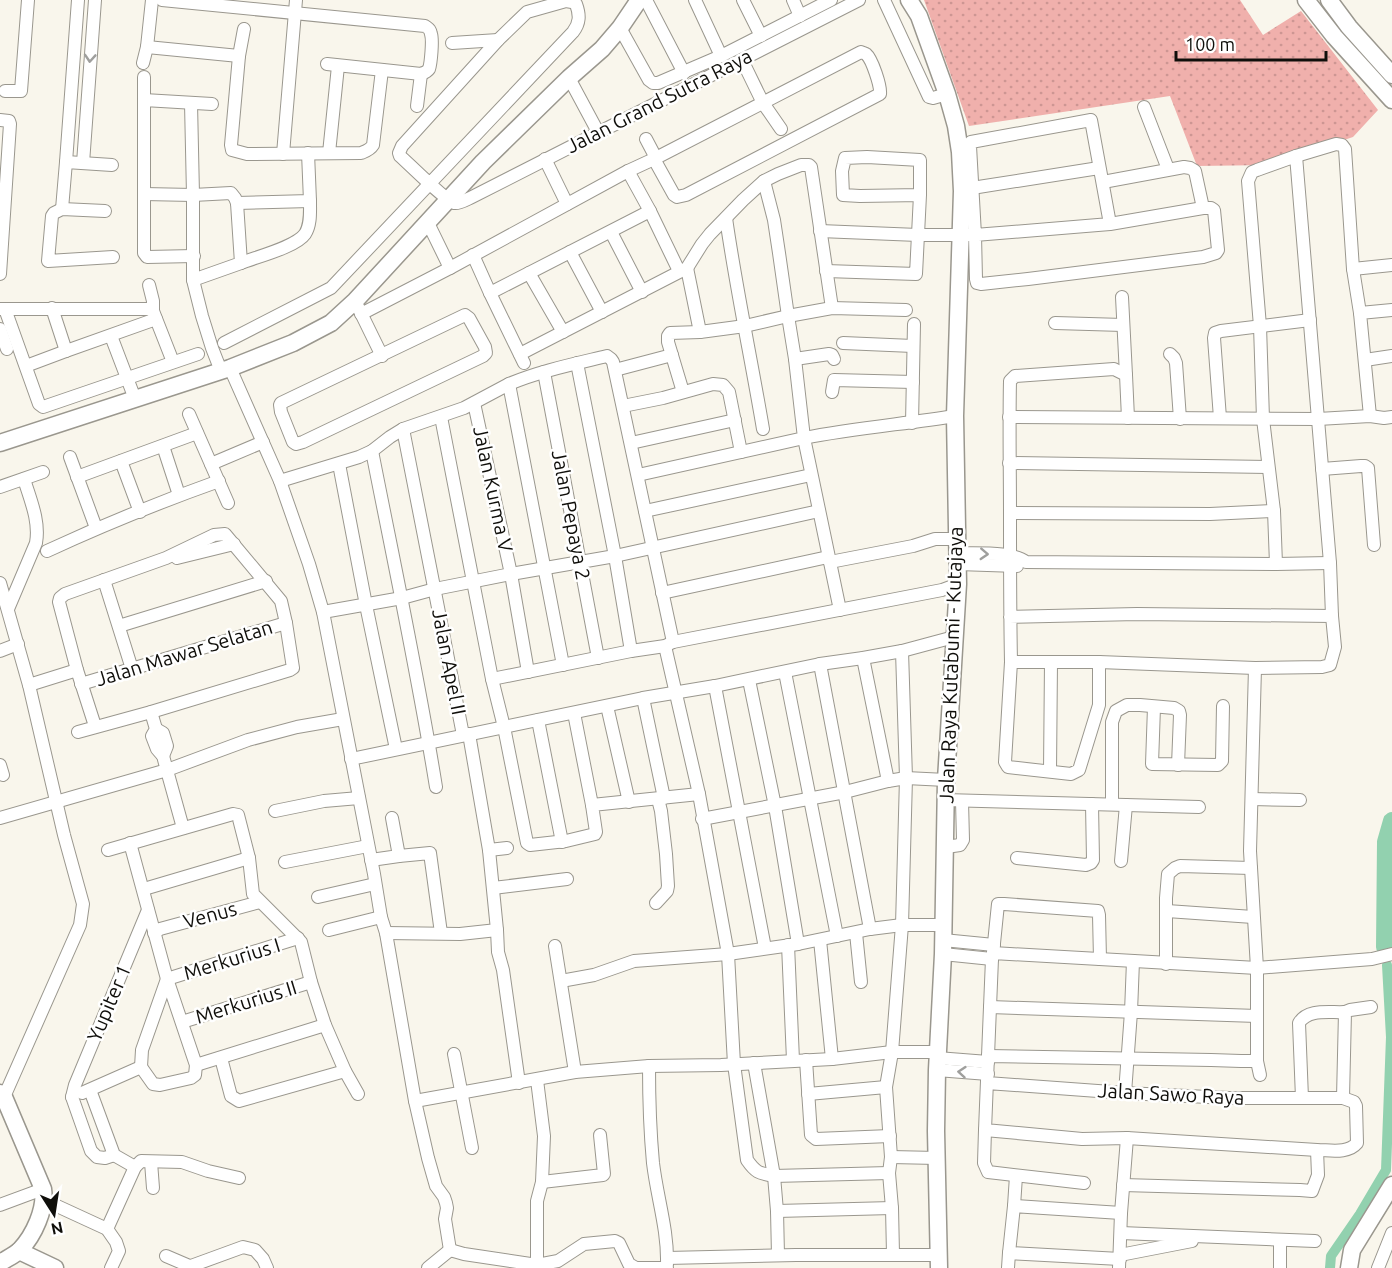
<svg xmlns="http://www.w3.org/2000/svg" width="1392" height="1268" viewBox="0 0 1392 1268" font-family="Ubuntu,sans-serif">
<style>
.grass{fill:url(#grass-dots)}
.lines{fill:none;stroke-linecap:round;stroke-linejoin:round}
.canal{stroke:#92d1af;stroke-width:10}
.river{stroke:#92d1af;stroke-width:18}
.street-casing{stroke:#9a978e;stroke-width:14}
.secondary-casing{stroke:#9a978e;stroke-width:19}
.street{stroke:#fff;stroke-width:12}
.secondary{stroke:#fff;stroke-width:16}
.oneway{stroke:#9f9f9d}
.labels{text-anchor:middle;stroke-width:5;stroke-linejoin:round;paint-order:stroke}
.street-label{font-size:20px;fill:#0f0e0a;stroke:#fff}
</style>
<defs>
<pattern id="grass-dots" width="8" height="8" patternUnits="userSpaceOnUse" patternTransform="scale(1.5)"><rect width="8" height="8" fill="#f0b0ac"/><path d="M2 2h.1M6 6h.1" fill="none" stroke="#cd9693" stroke-width="1.8" stroke-linecap="round"/></pattern>
</defs>
<rect width="100%" height="100%" fill="#f9f6ec"/>
<polygon class="grass" points="924,0 1240,0 1263,35 1301,11 1378,110 1353,137 1269,165 1197,166 1170,96 969,126"/>
<g class="lines">
<polyline class="canal" points="1330,1268 1331,1256 1360,1214 1386,1170 1391,1037 1387,965"/>
<polyline class="river" points="1385,947 1386,842 1392,821"/>
<g class="street-casing">
<g id="street">
<path d="M162 0 425 26C429 29 430 29 431 34 433 40 431 63 429 69 427 72 424 73 421 74L327 64"/>
<polyline points="646,0 684,73"/>
<polyline points="695,0 721,56"/>
<polyline points="743,0 761,36"/>
<polyline points="793,0 800,16"/>
<polyline points="884,0 929,97 933,98 947,94"/>
<polyline points="620,28 649,80 653,83 658,83 721,56 831,0"/>
<path d="M244 29 239 56 231 145 232 150 247 154 361 153C366 151 370 150 373 145L382 70"/>
<polyline points="452,43 498,40"/>
<polyline points="147,47 239,56"/>
<path d="M861 52C863 53 865 53 866 54 872 59 881 86 880 94L686 195 677 197 674 195 654 159Z"/>
<polyline points="742,60 763,103 781,129"/>
<polyline points="143,63 147,47 152,0"/>
<polyline points="144,77 144,100"/>
<polyline points="569,78 598,132"/>
<polyline points="5,91 21,91 28,0"/>
<polyline points="191,103 193,195 193,280 202,316 212,348 221,371"/>
<polyline points="417,106 421,74"/>
<polyline points="1144,107 1168,169"/>
<polyline points="0,120 9,121 10,124 0,274"/>
<polyline points="646,139 656,158"/>
<polyline points="329,153 338,66"/>
<polyline points="283,154 296,0"/>
<polyline points="1296,156 1336,144 1342,145 1345,149 1353,269 1360,313"/>
<polyline points="545,159 567,204"/>
<polyline points="66,162 78,0"/>
<polyline points="83,163 95,0"/>
<polyline points="628,171 650,211 679,271"/>
<polyline points="1103,182 1184,167 1190,168 1195,171 1203,208"/>
<polyline points="972,188 1099,168"/>
<polyline points="144,194 193,195 231,193 235,198 237,203 241,263 193,280"/>
<polyline points="237,203 310,201 308,153"/>
<polyline points="62,209 66,162 112,165"/>
<polyline points="105,211 62,209 54,213 52,216 48,261 113,257"/>
<path d="M726 218C736 288 751 358 763 429"/>
<polyline points="820,231 918,235 975,235 1110,224 1203,208 1211,208 1214,210 1218,250 1216,253 1203,257 1028,279 981,284 977,283 976,279 975,235 970,146 971,142 1091,120 1110,224"/>
<polyline points="611,232 642,292"/>
<polyline points="570,252 602,312"/>
<polyline points="473,255 490,293 524,363"/>
<polyline points="194,256 147,257 144,253 144,100 212,104"/>
<path d="M241 263C256 257 296 247 305 234 311 225 310 212 310 201"/>
<polyline points="450,268 628,171 654,159"/>
<polyline points="687,268 700,332"/>
<polyline points="1353,269 1392,265"/>
<polyline points="826,271 916,274 920,195 920,160 867,157 845,158 842,171 843,195 860,196 920,195"/>
<polyline points="529,273 563,332"/>
<polyline points="149,285 153,301 153,311"/>
<polyline points="490,293 650,211"/>
<polyline points="1122,297 1126,375"/>
<polyline points="358,307 382,356"/>
<polyline points="52,308 66,351"/>
<polyline points="0,309 151,309 153,311 173,362"/>
<polyline points="5,309 39,404 43,407 198,354"/>
<polyline points="361,314 450,268 428,223"/>
<polygon points="465,315 469,318 485,347 486,353 483,356 303,442 296,444 293,442 281,412 280,405 281,403"/>
<polyline points="1055,323 1123,325"/>
<polyline points="0,329 7,349"/>
<polyline points="111,336 135,399"/>
<path d="M224 343 331 288 573 32C580 23 580 15 576 4L572 2 566 1 527 12 498 40 402 146 399 153 400 156C409 164 446 201 454 203 460 204 467 199 472 197L859 0"/>
<polyline points="843,343 913,346"/>
<polyline points="520,354 687,268 702,244 710,234 743,200 764,181 778,174 801,165 809,165 811,167 832,308"/>
<polyline points="1170,354 1174,358 1176,363 1180,419"/>
<polyline points="795,359 829,354 832,355 834,359"/>
<polyline points="1365,360 1392,356"/>
<polyline points="577,363 615,556 631,651"/>
<polyline points="26,366 66,351 156,319"/>
<polyline points="230,368 280,481 309,564 323,612 374,874 381,917 386,933 415,1101 428,1158 436,1186 444,1197 446,1203 447,1208 445,1219 450,1250"/>
<polyline points="615,370 672,355"/>
<polyline points="544,372 598,658"/>
<path d="M509 384C540 371 574 364 607 356L611 359 613 362 673 642"/>
<polyline points="683,392 668,342 668,336 670,333 700,332 745,326 788,316 832,308 906,310"/>
<polyline points="832,392 834,380 913,382"/>
<polyline points="474,403 511,574 528,672"/>
<polyline points="623,406 663,398 713,384 723,385 729,392 741,452"/>
<polyline points="189,414 228,503"/>
<polyline points="1370,416 1360,313 1392,310"/>
<polyline points="441,417 492,679 504,727 527,843 530,845 566,841 595,834 596,832 592,805 699,794"/>
<polyline points="1009,417 1318,419 1370,416 1384,418 1392,417"/>
<polyline points="1220,418 1214,338 1215,333 1221,331 1310,320"/>
<polyline points="912,423 914,324"/>
<polyline points="403,429 463,735"/>
<polyline points="631,443 735,420"/>
<polyline points="163,446 179,495"/>
<path d="M372 451C394 563 418 675 436 787"/>
<polyline points="70,457 96,528"/>
<polyline points="121,461 140,512"/>
<polyline points="1009,463 1268,467"/>
<polyline points="211,464 263,442"/>
<polyline points="339,464 366,605 396,749"/>
<polyline points="1322,469 1361,466 1365,466 1368,468 1374,545"/>
<polyline points="638,475 804,438 795,359 788,316 779,253 774,220 764,181"/>
<polyline points="77,477 197,433"/>
<polyline points="280,481 359,457 372,451 390,437 403,429 464,408 509,384 563,665"/>
<polyline points="0,487 43,472"/>
<polyline points="645,511 811,475"/>
<polyline points="1010,513 1210,514 1274,511"/>
<path d="M47 551C103 525 160 502 219 481"/>
<path d="M958 553C976 554 1012 551 1026 562L1276 564 1330 563"/>
<polyline points="177,558 234,544"/>
<polyline points="830,562 913,546 935,539 958,539"/>
<polyline points="958,564 1017,566"/>
<polyline points="1276,564 1274,511 1263,419 1260,326 1248,181 1252,172 1257,170 1296,156 1330,563 1332,616"/>
<polyline points="104,580 132,669"/>
<polyline points="0,583 29,685 64,835 83,904 80,925 4,1097"/>
<polyline points="662,593 828,557"/>
<path d="M8 609 36 543C40 521 30 499 24 479"/>
<path d="M840 610 804 438C854 428 905 424 955 416"/>
<polyline points="323,612 402,598 435,589 511,574 615,556 819,511"/>
<path d="M1010 617 1137 614 1332 616 1335 647 1330 665 1322 667 1255 668 1099 662H1011C1010 612 1010 563 1010 514 1010 470 1009 426 1010 381L1015 376 1114 369 1126 375 1128 418"/>
<polyline points="119,626 266,581"/>
<path d="M665 646 699 794 728 954 734 1064 747 1160C756 1173 759 1173 774 1176L889 1173"/>
<polyline points="0,651 18,644"/>
<polyline points="863,658 888,781"/>
<polyline points="1011,662 1005,762 1008,767 1071,774 1079,770 1099,705 1099,662"/>
<polyline points="820,664 870,929"/>
<polyline points="785,672 837,936"/>
<polyline points="492,679 631,651 665,646 673,642 942,590 958,584"/>
<polyline points="749,680 775,806 798,944"/>
<polyline points="81,684 286,623"/>
<polyline points="29,685 77,670"/>
<polyline points="715,686 765,948"/>
<polyline points="643,698 664,798"/>
<polyline points="607,706 629,802"/>
<polyline points="1154,707 1152,764 1218,765 1222,761 1223,706"/>
<polyline points="151,712 156,729 152,736 157,749 163,756 183,828"/>
<polyline points="574,713 592,805"/>
<polyline points="538,720 562,842"/>
<polyline points="156,729 163,733 167,746 163,756"/>
<polyline points="78,732 151,712 290,670 293,668 286,623 281,601 225,534 214,535 166,558 65,594 60,598 59,602 77,670 95,726"/>
<polyline points="351,759 643,698 715,686 820,664 863,658 902,651 954,637"/>
<polyline points="0,765 3,775"/>
<polyline points="1050,771 1051,662"/>
<polyline points="1252,799 1300,800"/>
<polyline points="945,800 1199,807"/>
<polyline points="1112,804 1112,722 1116,711 1127,705 1140,705 1174,708 1179,711 1180,715 1178,765"/>
<polyline points="275,811 324,801 359,798"/>
<polyline points="0,818 167,770 248,740 297,727 343,719"/>
<polyline points="702,819 845,792 888,781 906,778 946,780"/>
<polyline points="130,843 167,979 196,1065 195,1075 191,1078 160,1085 153,1084 141,1067"/>
<polyline points="946,847 960,845 963,840 962,801"/>
<polyline points="108,850 233,814 238,815 249,858 253,894 301,942 311,982 325,1025 345,1071 358,1094"/>
<polyline points="489,850 507,848"/>
<polyline points="399,856 430,853 441,933"/>
<polyline points="1017,858 1086,865 1091,863 1093,860 1092,804"/>
<polyline points="371,860 399,856 392,818"/>
<polyline points="1121,861 1126,805"/>
<polyline points="285,862 368,846"/>
<polyline points="493,888 567,879"/>
<polyline points="144,889 249,858"/>
<polyline points="318,897 375,884"/>
<polyline points="656,903 667,891 668,886 666,854 661,811 658,799"/>
<polyline points="1167,911 1253,917"/>
<polyline points="329,930 381,917"/>
<polyline points="497,930 498,952 503,970 519,1083"/>
<polyline points="154,933 160,929 260,902"/>
<polyline points="386,933 460,934 497,930 489,850 469,734"/>
<polyline points="856,933 861,982"/>
<polyline points="820,940 832,1059"/>
<polyline points="943,940 994,945"/>
<polyline points="788,945 793,1060"/>
<polyline points="555,946 575,1072"/>
<polyline points="993,953 998,904 1004,904 1098,911 1099,915 1100,959"/>
<polyline points="943,954 992,959 993,953 1257,968 1372,959 1392,954"/>
<polyline points="1166,964 1166,898 1168,874 1175,868 1180,866 1251,868"/>
<polyline points="561,981 594,975 634,961 728,954 798,944 870,929 902,925 944,925"/>
<polyline points="990,1007 992,959"/>
<polyline points="182,1022 311,982"/>
<polyline points="454,1054 472,1148"/>
<polyline points="988,1056 990,1007 1257,1016"/>
<polyline points="221,1058 231,1096 239,1101 345,1071"/>
<polyline points="937,1058 988,1062"/>
<polyline points="806,1060 811,1135 816,1139 890,1136"/>
<polyline points="1257,1061 1260,1075"/>
<polyline points="754,1063 774,1176 777,1211 778,1255"/>
<polyline points="196,1065 325,1025"/>
<path d="M649 1066C649 1098 650 1131 653 1163 657 1197 668 1230 667 1264"/>
<polyline points="141,1067 142,1050 167,979 298,938"/>
<polyline points="937,1070 988,1074"/>
<path d="M987 1083 1125 1093 1229 1098H1343L1354 1102 1356 1106 1357 1143C1348 1154 1330 1150 1317 1150L1127 1138 1082 1139 985 1130 988 1056 1211 1060 1241 1061H1257V968L1250 851 1255 668"/>
<polyline points="90,1090 114,1155 135,1167"/>
<polyline points="82,1093 141,1067"/>
<polyline points="1125,1093 1131,1012 1133,961"/>
<polyline points="808,1094 886,1087"/>
<polyline points="72,1097 75,1085 148,910"/>
<polyline points="72,1097 91,1151 97,1157 105,1158 114,1155"/>
<path d="M1302 1098 1299 1023C1308 1008 1330 1013 1345 1012"/>
<polyline points="1343,1098 1345,1012 1350,1010 1371,1007"/>
<polyline points="415,1101 575,1072 649,1066 721,1065 832,1059 892,1052 938,1052"/>
<polyline points="985,1130 984,1163 988,1172 1084,1183"/>
<polyline points="891,1157 937,1158"/>
<polyline points="151,1162 153,1188"/>
<polyline points="542,1182 603,1175 604,1174 600,1135"/>
<polyline points="1123,1185 1300,1190 1312,1191 1318,1175 1317,1150"/>
<polyline points="44,1200 107,1229 116,1242 119,1251 111,1268"/>
<polyline points="0,1205 43,1189"/>
<polyline points="1014,1206 1016,1176"/>
<polyline points="777,1211 892,1208"/>
<polyline points="107,1229 135,1167 141,1161 182,1162 208,1171 239,1178"/>
<polyline points="1121,1233 1315,1241"/>
<polyline points="1280,1240 1280,1268"/>
<polyline points="450,1250 464,1254 537,1265 558,1261 584,1244 615,1241 619,1243 629,1264 636,1268 667,1268"/>
<polyline points="1009,1253 1014,1206 1121,1213"/>
<polyline points="893,1254 892,1208 889,1173 891,1157 886,1087 892,1052 902,925 906,778 902,651"/>
<polyline points="1120,1255 1192,1241"/>
<polyline points="166,1256 194,1268"/>
<polyline points="667,1258 796,1255 940,1255"/>
<polyline points="191,1266 243,1247 255,1250 263,1259 267,1268"/>
<polyline points="428,1268 450,1250"/>
<polyline points="537,1268 537,1201 542,1182 544,1136 537,1080"/>
<polyline points="1008,1268 1009,1253 1120,1259"/>
<polyline points="1119,1268 1121,1213 1127,1138"/>
<polyline points="1378,1268 1392,1233"/>
</g>
</g>
<g class="secondary-casing">
<g id="secondary">
<polyline points="909,0 919,16 947,94 956,126 960,152 962,191 955,416 958,584 946,780 943,954 937,1070 936,1131 939,1268"/>
<polyline points="1306,0 1334,36 1392,100"/>
<polyline points="1329,0 1349,27 1392,75"/>
<polyline points="0,443 230,368 293,343 331,323 355,301 483,162 569,78 602,49 620,28 639,0"/>
<path d="M0 1093 4 1097 43 1189C46 1209 34 1235 20 1250 15 1255 6 1259 0 1263"/>
<polyline points="19,1251 55,1268"/>
<polyline points="1349,1268 1352,1250 1392,1185"/>
</g>
</g>
<use href="#street" class="street"/>
<use href="#secondary" class="secondary"/>
</g>
<defs><path id="oneway-chevron" d="M-2-3.5L2.5 0L-2 3.5" fill="none" stroke-width="1.6" stroke-linecap="round" stroke-linejoin="round" transform="scale(1.5)"/></defs>
<g class="oneway">
<use href="#oneway-chevron" transform="translate(90 58) rotate(94)"/>
<use href="#oneway-chevron" transform="translate(984 554) rotate(3)"/>
<use href="#oneway-chevron" transform="translate(962 1072) rotate(-175)"/>
</g>
<g class="labels">
<g class="street-label">
<text transform="translate(659 101) rotate(-27)" y="7">Jalan Grand Sutra Raya</text>
<text transform="translate(493 489) rotate(78)" y="7">Jalan Kurma V</text>
<text transform="translate(571 515) rotate(79)" y="7">Jalan Pepaya 2</text>
<text transform="translate(184 653) rotate(-17)" y="7">Jalan Mawar Selatan</text>
<text transform="translate(449 662) rotate(79)" y="7">Jalan Apel II</text>
<text transform="translate(951 665) rotate(-88)" y="7">Jalan Raya Kutabumi - Kutajaya</text>
<text transform="translate(210 915) rotate(-15)" y="7">Venus</text>
<text transform="translate(232 959) rotate(-17)" y="7">Merkurius I</text>
<text transform="translate(246 1002) rotate(-17)" y="7">Merkurius II</text>
<text transform="translate(109 1003) rotate(-67)" y="7">Yupiter 1</text>
<text transform="translate(1171 1094) rotate(3)" y="7">Jalan Sawo Raya</text>
</g>
</g>
<g transform="translate(54 1214) rotate(168)" stroke="#ffffff" stroke-width="4.5" paint-order="stroke">
<path d="M0-4.5L10 22L0 15L-10 22Z" fill="#0f0e0a"/>
<text y="-9" font-size="16" font-weight="bold" text-anchor="middle" fill="#0f0e0a">N</text>
</g>
<path d="M1176 51v9h150v-9" fill="none" stroke="#0f0e0a" stroke-width="3"/>
<text x="1185" y="51" font-size="18" fill="#0f0e0a" stroke="#ffffff" stroke-width="4.5" paint-order="stroke">100 m</text>
</svg>
